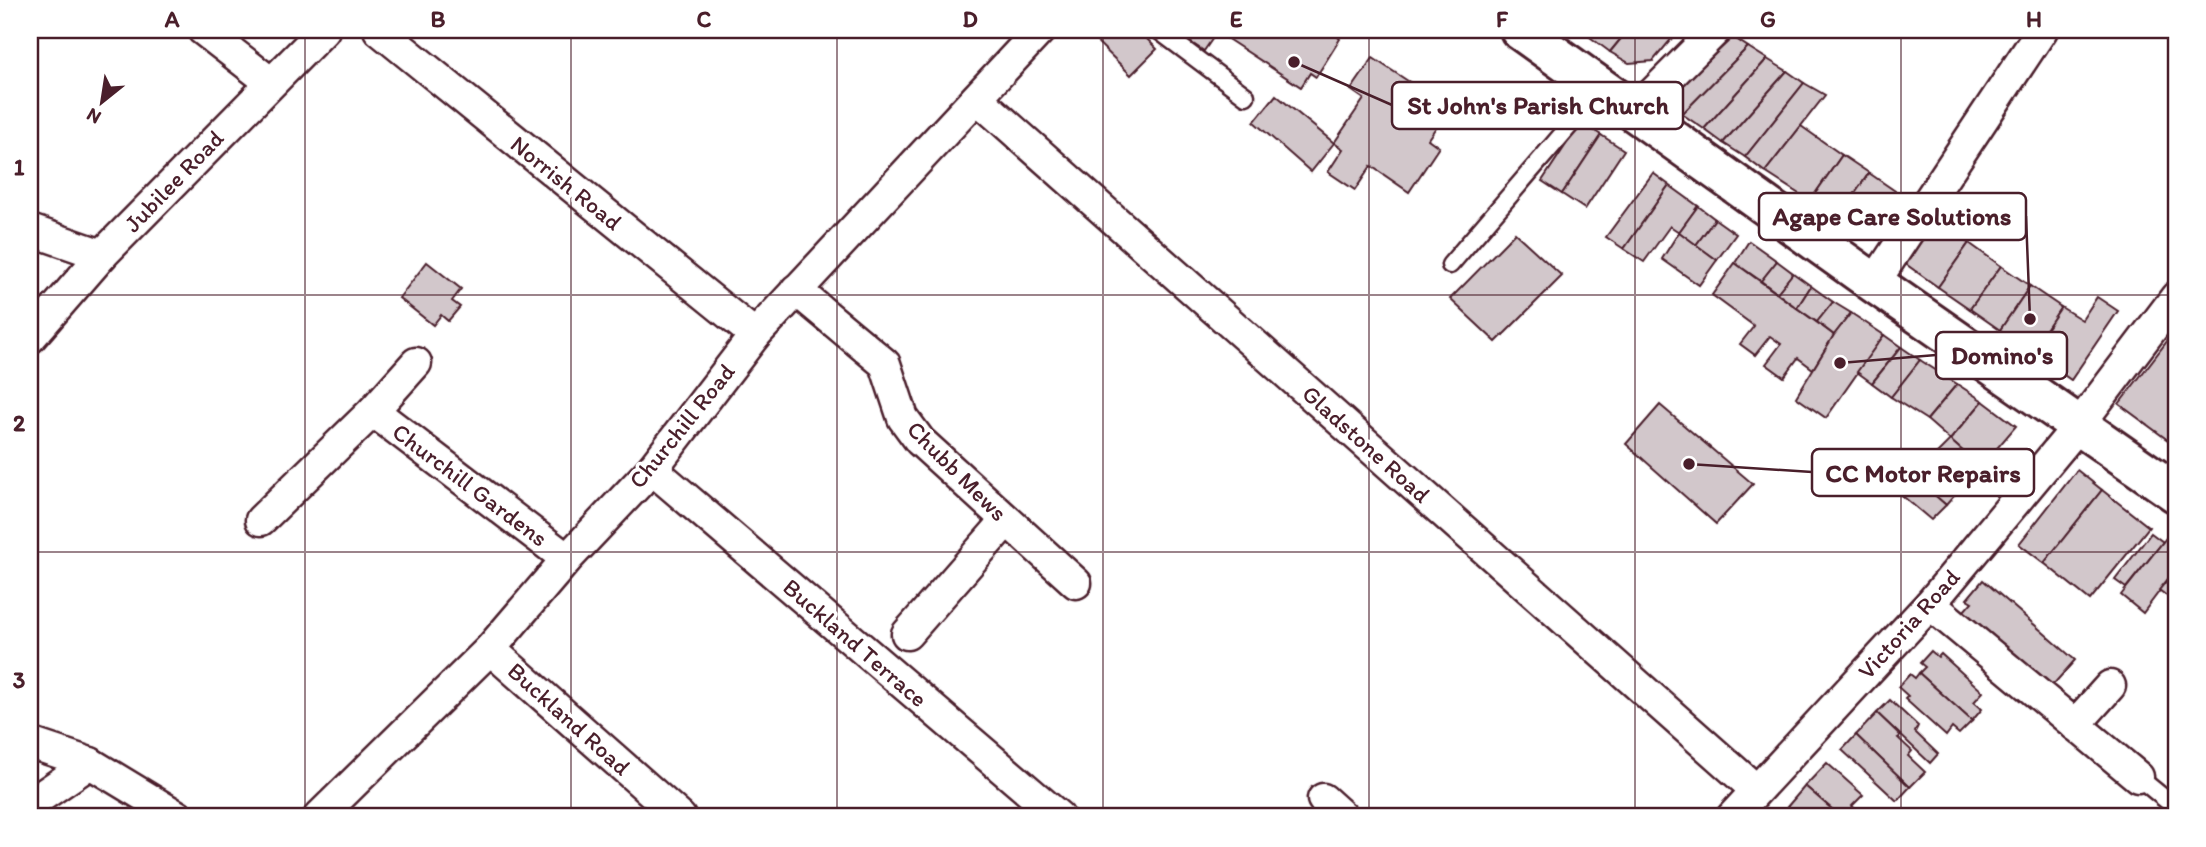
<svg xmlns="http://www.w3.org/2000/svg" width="2206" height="847" viewBox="0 0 2206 847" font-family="Itim,sans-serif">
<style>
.building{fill:#d2c7cb;stroke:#4a1f2b;stroke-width:2}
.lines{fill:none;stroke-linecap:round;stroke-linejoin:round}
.lane-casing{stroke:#4a1f2b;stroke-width:21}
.street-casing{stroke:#4a1f2b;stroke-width:35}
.secondary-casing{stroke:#4a1f2b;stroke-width:44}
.lane{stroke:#fff;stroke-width:16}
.street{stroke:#fff;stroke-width:30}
.secondary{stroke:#fff;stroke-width:38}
.grid{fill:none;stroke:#4a1f2b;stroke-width:2;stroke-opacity:0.55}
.labels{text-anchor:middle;stroke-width:7;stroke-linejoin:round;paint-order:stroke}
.street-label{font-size:24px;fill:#4a1f2b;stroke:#fff}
.leader{fill:none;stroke:#4a1f2b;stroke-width:2.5}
.callout-dot{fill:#4a1f2b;stroke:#fff;stroke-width:2.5}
.callout{fill:#fff;stroke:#4a1f2b;stroke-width:2.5}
.callout-label{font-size:26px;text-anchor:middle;font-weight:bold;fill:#4a1f2b}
.neatline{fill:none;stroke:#4a1f2b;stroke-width:2.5}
.grid-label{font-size:23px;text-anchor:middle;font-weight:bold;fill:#4a1f2b}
</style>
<rect width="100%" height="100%" fill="#fff"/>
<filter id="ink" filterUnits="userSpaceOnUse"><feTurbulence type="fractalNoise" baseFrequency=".0143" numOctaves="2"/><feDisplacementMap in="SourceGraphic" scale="14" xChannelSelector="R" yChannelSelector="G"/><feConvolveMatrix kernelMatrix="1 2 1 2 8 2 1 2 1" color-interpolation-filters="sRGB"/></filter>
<g filter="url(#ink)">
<g class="building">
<polygon points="1085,30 1138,30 1157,49 1131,75"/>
<polygon points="1178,30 1342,30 1337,36 1340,39 1316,77 1310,73 1301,87 1217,32 1204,51 1176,33"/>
<polygon points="1585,30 1628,30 1610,52 1583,32"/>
<polygon points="1628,30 1679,30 1653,61 1629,63 1610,52"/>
<polygon points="1733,37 1748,47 1682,114 1664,102"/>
<polygon points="1748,47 1767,59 1704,129 1682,114"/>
<polygon points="1373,58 1449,108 1428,139 1439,147 1409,192 1371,166 1355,190 1328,172 1343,149 1334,143 1364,99 1351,90"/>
<polygon points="1767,59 1787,71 1723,143 1704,129"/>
<polygon points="1787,71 1804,83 1745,157 1723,143"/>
<polygon points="1804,83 1825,95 1765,172 1745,157"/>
<polygon points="1276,95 1334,143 1311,172 1254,122"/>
<polygon points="1581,122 1601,135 1562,194 1542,181"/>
<polygon points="1801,126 1842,155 1810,201 1765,172"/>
<polygon points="1601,135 1624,150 1585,209 1562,194"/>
<polygon points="1842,155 1869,173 1837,220 1810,201"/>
<polygon points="1653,173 1669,185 1624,249 1606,237"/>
<polygon points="1869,173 1901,195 1875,233 1861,236 1837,220"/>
<polygon points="1669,185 1698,206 1679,232 1670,226 1644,262 1624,249"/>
<polygon points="1698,206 1715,219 1696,245 1679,232"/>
<polygon points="1930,217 1969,243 1938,287 1900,260"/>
<polygon points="1715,219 1736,234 1717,260 1696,245"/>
<polygon points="1679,232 1717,260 1699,285 1662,259"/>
<polygon points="1515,233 1562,276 1496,342 1450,299"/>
<polygon points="1749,241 1777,261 1761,281 1735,263"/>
<polygon points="1969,243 2001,266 1970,309 1938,287"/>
<polygon points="1777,261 1793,273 1777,293 1761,281"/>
<polygon points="427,262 461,289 452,301 460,307 448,321 441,315 433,325 399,298"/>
<polygon points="1735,263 1834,335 1813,369 1798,358 1784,377 1766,364 1781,344 1770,336 1755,355 1740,344 1754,326 1712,295"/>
<polygon points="2001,266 2030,286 2000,330 1970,309"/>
<polygon points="1793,273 1811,286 1797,308 1777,293"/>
<polygon points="1811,286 1833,302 1817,322 1797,308"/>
<polygon points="2030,286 2061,307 2031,352 2000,330"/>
<polygon points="2097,297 2118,311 2071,380 2031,352 2061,307 2082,320"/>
<polygon points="1833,302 1851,313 1834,335 1817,322"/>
<polygon points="1851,313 1884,335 1826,418 1796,397 1834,335"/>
<polygon points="1884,335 1901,347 1872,383 1857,372"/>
<polygon points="2168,340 2176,347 2176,446 2119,404"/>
<polygon points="1901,347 1920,360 1891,397 1872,383"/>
<polygon points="1920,360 1957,384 1927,420 1891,397"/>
<polygon points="1957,384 1983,401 1950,440 1927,420"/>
<polygon points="1983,401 2016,426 1981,467 1950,440"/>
<polygon points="1660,405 1753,484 1716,524 1626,444"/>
<polygon points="1950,440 1981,467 1961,488 1930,460"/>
<polygon points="1923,454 1961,488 1946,505 1907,471"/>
<polygon points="2077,470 2102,490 2044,563 2019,544"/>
<polygon points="1907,471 1946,505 1931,520 1892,487"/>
<polygon points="2102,490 2149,527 2090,600 2044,563"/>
<polygon points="2151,533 2163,542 2126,588 2115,580"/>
<polygon points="2170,533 2176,538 2176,569 2143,613 2121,595"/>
<polygon points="2176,569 2176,603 2159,590"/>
<polygon points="1983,580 2075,660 2052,686 2008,648 1998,659 1955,621 1972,602 1967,599"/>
<polygon points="1931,651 1938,657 1941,654 1983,692 1974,702 1982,709 1972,721 1919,673 1925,667 1920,663"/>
<polygon points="1919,673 1972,721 1959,734 1952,728 1946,736 1905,699 1908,696 1898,687 1910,674 1915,678"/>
<polygon points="1890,700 1918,726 1915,732 1938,754 1930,763 1877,713"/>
<polygon points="1877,713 1901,736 1898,738 1912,751 1908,756 1925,772 1910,787 1856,735"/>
<polygon points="1856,735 1910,787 1897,801 1842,750"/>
<polygon points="1827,763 1863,795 1852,806 1864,817 1841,817 1805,786"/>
<polygon points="1805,786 1841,817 1799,817 1787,807"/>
</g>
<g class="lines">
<g class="lane-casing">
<g id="lane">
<polyline points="1158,30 1246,96"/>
<polyline points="1450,265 1601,89"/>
<polyline points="2138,777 2176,808"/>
</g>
</g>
<g class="street-casing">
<g id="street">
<polyline points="203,30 270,82"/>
<polyline points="379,30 755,335"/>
<polyline points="977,98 1756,790"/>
<polyline points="1634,112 1716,30"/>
<polyline points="30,230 102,255"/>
<polyline points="1874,283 2042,30"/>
<polyline points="796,290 885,364 903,418 920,441 1076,583"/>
<polyline points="30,338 102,255 324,30"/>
<polyline points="373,411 416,363"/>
<polyline points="652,469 1059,817"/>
<polyline points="261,520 373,411 567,559"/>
<polyline points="1930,604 2138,777"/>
<polyline points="907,634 1006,521"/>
<polyline points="490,649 680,817"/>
<polyline points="2075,725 2110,686"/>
<polyline points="30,743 90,763 179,817"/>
<polyline points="1323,799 1343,817"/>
<polyline points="30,804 90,763"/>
<polyline points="319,817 490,649 567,559 652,469 755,335 1040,30"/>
<polyline points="1732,817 1930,604 2079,425 2176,297"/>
</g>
</g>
<g class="secondary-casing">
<polyline id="secondary" points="1520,30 1874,283 2176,493"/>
</g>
<use href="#lane" class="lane"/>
<use href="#street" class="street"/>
<use href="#secondary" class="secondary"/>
</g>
</g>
<path class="grid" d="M305 30V817M571 30V817M837 30V817M1103 30V817M1369 30V817M1635 30V817M1901 30V817M30 295H2176M30 552H2176"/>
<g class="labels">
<g class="street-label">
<text transform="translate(174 181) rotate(-46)" y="8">Jubilee Road</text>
<text transform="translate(566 183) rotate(39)" y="8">Norrish Road</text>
<text transform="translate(682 426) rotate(-51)" y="8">Churchill Road</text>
<text transform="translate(1366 444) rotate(42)" y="8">Gladstone Road</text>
<text transform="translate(957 471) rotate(45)" y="8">Chubb Mews</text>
<text transform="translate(470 485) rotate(37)" y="8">Churchill Gardens</text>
<text transform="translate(1909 624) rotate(-48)" y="8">Victoria Road</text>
<text transform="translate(855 643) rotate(41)" y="8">Buckland Terrace</text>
<text transform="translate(569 719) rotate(42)" y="8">Buckland Road</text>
</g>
</g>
<path class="leader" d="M1294 62L1392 105M2030 319L2026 216M1840 363L1936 355M1689 464L1812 472"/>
<g class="callout-dot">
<circle cx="1294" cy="62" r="7"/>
<circle cx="2030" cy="319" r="7"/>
<circle cx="1840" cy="363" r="7"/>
<circle cx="1689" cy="464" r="7"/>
</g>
<g class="callout">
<rect x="1392" y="82" width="291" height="47" rx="7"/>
<rect x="1759" y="193" width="267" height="47" rx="7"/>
<rect x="1936" y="332" width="131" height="47" rx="7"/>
<rect x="1812" y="449" width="222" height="47" rx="7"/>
</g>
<g class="callout-label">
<text x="1538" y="114">St John's Parish Church</text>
<text x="1892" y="225">Agape Care Solutions</text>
<text x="2002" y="364">Domino's</text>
<text x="1923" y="482">CC Motor Repairs</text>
</g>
<rect width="2206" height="847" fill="none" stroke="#fff" stroke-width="77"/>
<g transform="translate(102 102) rotate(210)" stroke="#ffffff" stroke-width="5" paint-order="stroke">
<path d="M0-5L12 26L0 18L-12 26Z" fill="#4a1f2b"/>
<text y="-10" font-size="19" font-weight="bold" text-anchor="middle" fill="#4a1f2b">N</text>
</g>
<rect x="38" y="38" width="2130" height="770" class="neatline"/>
<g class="grid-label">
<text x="172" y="27">A</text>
<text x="438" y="27">B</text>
<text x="704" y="27">C</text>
<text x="970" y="27">D</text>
<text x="1236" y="27">E</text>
<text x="1502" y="27">F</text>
<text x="1768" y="27">G</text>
<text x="2034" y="27">H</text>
<text x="19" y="175">1</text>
<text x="19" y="431">2</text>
<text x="19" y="688">3</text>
</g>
</svg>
